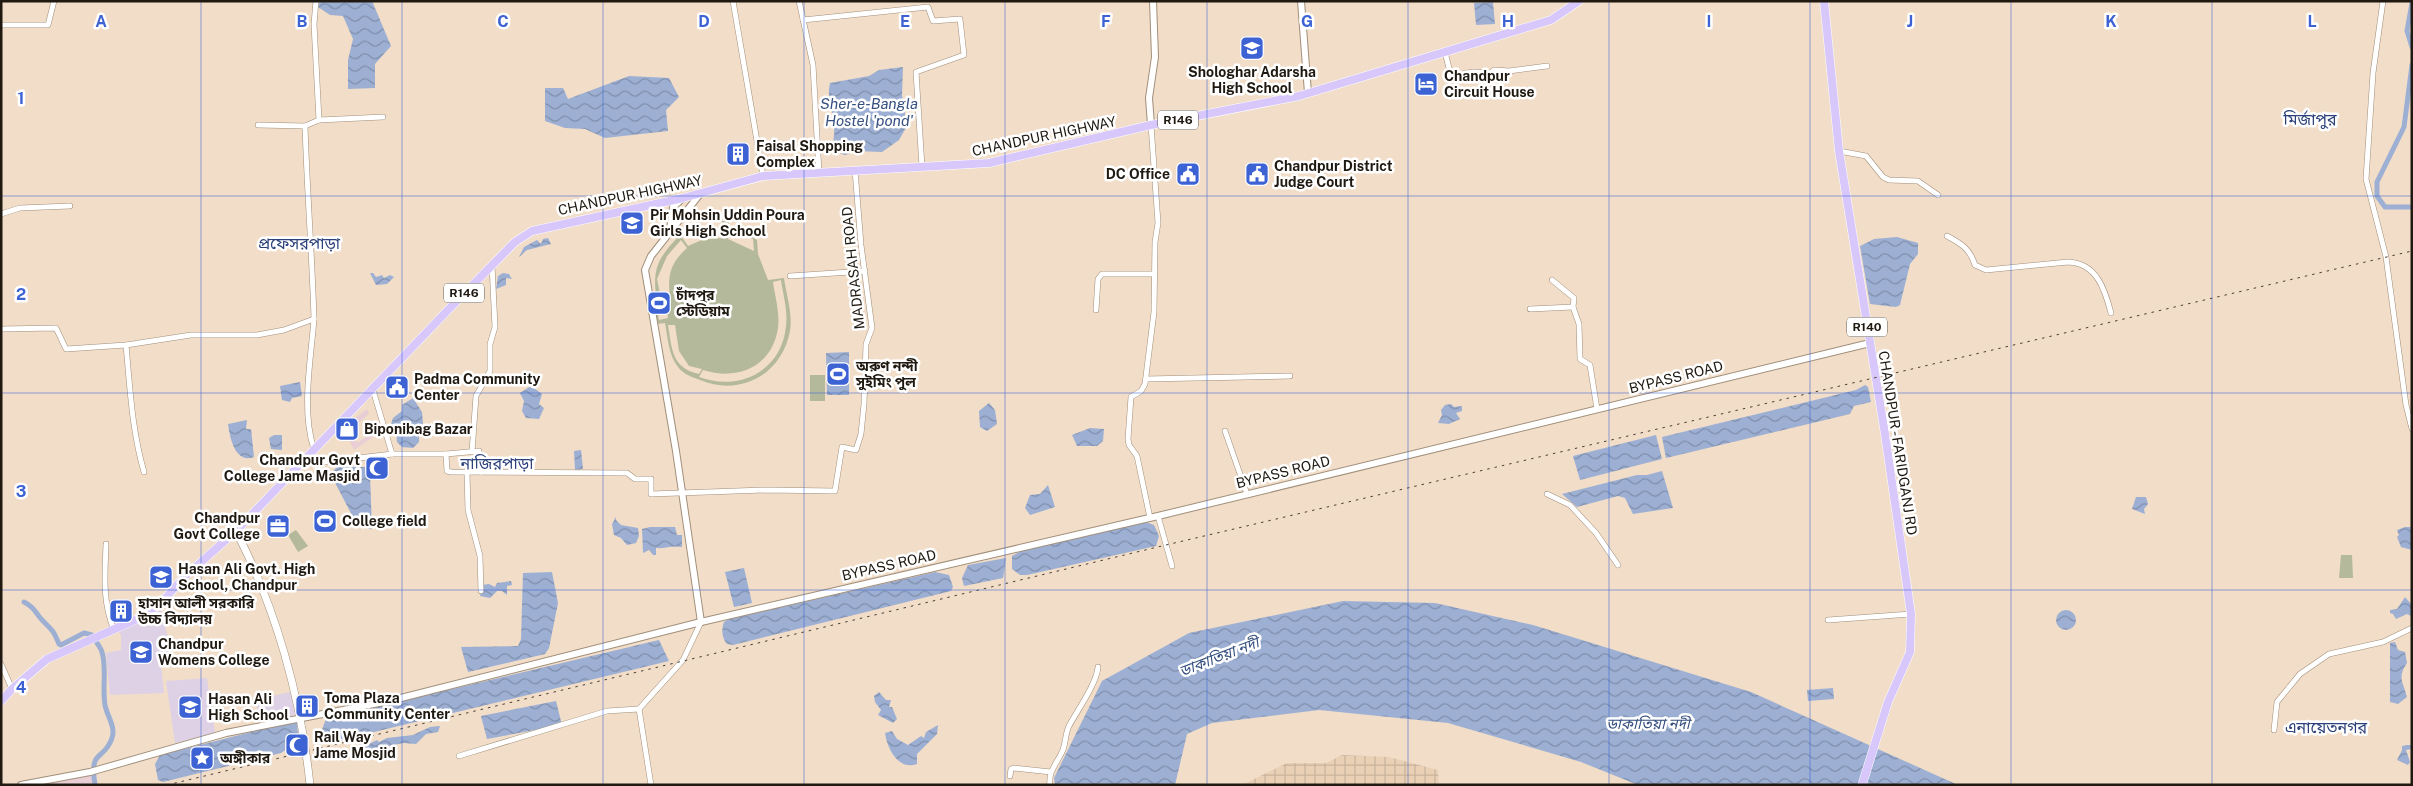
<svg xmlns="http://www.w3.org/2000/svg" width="2413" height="786" viewBox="0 0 2413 786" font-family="'Public Sans','Noto Sans Bengali',sans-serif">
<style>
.commercial{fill:#e9cfd5}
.industrial{fill:url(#industrial-grid)}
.education{fill:#dfd1e5}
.green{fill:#b5b99c;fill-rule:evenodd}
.water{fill:url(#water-waves)}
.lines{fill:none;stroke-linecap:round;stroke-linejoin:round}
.canal{stroke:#9db0d4;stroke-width:5}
.minor-casing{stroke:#a18f7b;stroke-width:6}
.tertiary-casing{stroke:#a18f7b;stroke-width:8}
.secondary-casing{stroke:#a18f7b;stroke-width:8}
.primary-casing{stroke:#fff;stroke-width:9}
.minor{stroke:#fff;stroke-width:5}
.tertiary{stroke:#fff;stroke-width:6}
.secondary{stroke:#fff;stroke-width:7}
.primary{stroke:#d7c7fb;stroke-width:8}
.rail{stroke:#483f34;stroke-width:1;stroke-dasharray:2.5 5;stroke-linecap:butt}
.grid{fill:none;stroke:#3d62d4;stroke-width:1;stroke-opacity:0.55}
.labels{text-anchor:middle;stroke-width:5;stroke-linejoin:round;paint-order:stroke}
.shield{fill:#fff;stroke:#625e58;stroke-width:1}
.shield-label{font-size:12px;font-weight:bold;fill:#1f1911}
.poi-label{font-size:14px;font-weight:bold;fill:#1f1911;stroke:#fff;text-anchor:start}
.street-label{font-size:14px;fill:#1f1911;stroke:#fff}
.water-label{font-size:15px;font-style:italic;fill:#365080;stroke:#fff}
.quarter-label{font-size:16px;fill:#2c417a;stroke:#fff}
.grid-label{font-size:16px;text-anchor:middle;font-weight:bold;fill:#3d62d4;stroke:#fff;stroke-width:5;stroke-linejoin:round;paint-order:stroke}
</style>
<defs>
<pattern id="industrial-grid" width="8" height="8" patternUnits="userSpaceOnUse" patternTransform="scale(1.25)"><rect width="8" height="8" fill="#ead1b5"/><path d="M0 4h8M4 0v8" fill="none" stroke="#c8b39b"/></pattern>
<pattern id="water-waves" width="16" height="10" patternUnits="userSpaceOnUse" patternTransform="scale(1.25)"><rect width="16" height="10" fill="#9db0d4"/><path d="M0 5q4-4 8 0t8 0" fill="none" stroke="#7f8eab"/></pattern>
</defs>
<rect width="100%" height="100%" fill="#f1ddc8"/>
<g class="commercial">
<polygon points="367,409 369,414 350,430 357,443 377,429 379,433 354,450 343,427"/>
<polygon points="92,774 94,785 38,785"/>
</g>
<polygon class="industrial" points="1342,755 1389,757 1438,770 1439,785 1242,785 1287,763 1326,763"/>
<g class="education">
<polygon points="161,610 171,649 161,664 164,693 110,695 106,653 121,650 121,635 118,631"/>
<polygon points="207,678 215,733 175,743 166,681"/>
<polygon points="290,692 295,715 261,723 255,700"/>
</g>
<g class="green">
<path d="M701 220 729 221V227L741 230 757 240 758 254 768 280 784 278C786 294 793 314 790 331 782 374 741 397 700 380 692 377 683 374 678 367 668 354 668 338 665 323L657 324 654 303H657C652 270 656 260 679 236L677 232ZM716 221 728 223 727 238 704 239 688 246 679 233 701 222ZM729 229 753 239 754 251 728 239ZM681 240 687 248C668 265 667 279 671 303L662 304 657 279 667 256ZM781 280C783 294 788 311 786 326 782 371 739 392 699 377L703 370C738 381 772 367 778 328 780 313 775 296 773 282ZM666 306 668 318 659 320 657 307ZM668 325H675L679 351 689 366 702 369 699 374C672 368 672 350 668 325Z"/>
<rect x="810" y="375" width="15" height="26"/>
<polygon points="296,530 308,546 298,552 288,535"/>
<polygon points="2341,555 2352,555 2353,578 2339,578"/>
</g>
<g class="water">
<polygon points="320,1 372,1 391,46 375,64 375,88 348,89 348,60 353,39 343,16 330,15 318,7"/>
<polygon points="1493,2 1495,24 1476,25 1474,3"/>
<path d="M903 67 902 95 907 126 899 140 882 152 856 151 845 155 834 151C832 142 835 135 834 127 834 112 826 98 830 83L869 76 879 70Z"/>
<polygon points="629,76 669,78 679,97 666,110 668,131 605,138 585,129 565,128 545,121 545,88 563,88 568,99"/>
<polygon points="1897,237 1918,243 1918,254 1910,264 1900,305 1896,307 1870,304 1860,246 1874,239"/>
<polygon points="548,238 551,244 527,250 519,257 524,247 537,240 541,244 543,239"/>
<polygon points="370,273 373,273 376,277 382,275 384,278 390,275 394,277 387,284 376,285"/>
<polygon points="503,273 509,274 512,279 506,278 506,285 496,289 498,276"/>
<polygon points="849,352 849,395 827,395 826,353"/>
<polygon points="300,382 302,396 292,398 290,402 282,400 280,386"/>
<polygon points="1865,385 1868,387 1871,402 1854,406 1850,414 1666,458 1662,437 1856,390"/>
<polygon points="529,387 534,388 542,394 539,404 544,408 539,419 526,418 522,411 524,401 520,393"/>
<polygon points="413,398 422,412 423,424 419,430 419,442 413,448 402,447 397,442 396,431 391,424 393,418 402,411 402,405"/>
<polygon points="989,403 995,410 997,424 987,431 980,427 979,411"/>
<polygon points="1451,404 1454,407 1462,406 1462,411 1456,413 1460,419 1449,424 1438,423 1442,415 1441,410 1445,405"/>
<path d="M247 420 246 429H251L254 457C235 464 230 438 228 424Z"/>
<polygon points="1090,428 1104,429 1103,441 1097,446 1077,446 1072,435"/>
<polygon points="274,435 282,435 282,450 271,449 269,438"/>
<polygon points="1656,435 1662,459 1580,480 1573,456"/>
<polygon points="581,450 583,469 575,470 574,451"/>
<polygon points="337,467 366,467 370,474 372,529 361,527 354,519 332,477 330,474"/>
<polygon points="1662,471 1673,508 1633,514 1625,498 1618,496 1577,507 1562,494 1637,475 1647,475"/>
<polygon points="1048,485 1055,507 1030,515 1025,508 1030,495 1040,494"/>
<polygon points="2136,497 2146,497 2148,504 2144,509 2145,514 2132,509"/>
<polygon points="616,517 616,520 621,525 638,528 639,536 636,543 627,545 621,538 614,535 612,524"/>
<polygon points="1146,522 1154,525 1159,536 1156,546 1027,575 1020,575 1012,569 1012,556 1021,551"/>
<path d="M650 527H675L677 535H682V547C672 545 665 549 656 548V555H653L649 550 643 553 642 529Z"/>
<polygon points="2405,527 2412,527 2412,550 2401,547 2397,537 2399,535 2397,530"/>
<polygon points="1006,558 1003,578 964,586 962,578 968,565"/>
<polygon points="744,568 752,603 734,607 725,572"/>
<polygon points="552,572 558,603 549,648 545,654 468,672 461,647 518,646 521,639 523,573"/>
<path d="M935 572 949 575 953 587 951 591 733 645 727 644C722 638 721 630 724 622L729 619Z"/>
<polygon points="511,581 512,585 507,586 507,595 502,591 497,591 490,598 480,596 482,585 489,584 495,587 497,583"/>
<polygon points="2405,597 2412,605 2411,616 2407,614 2396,619 2393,614 2390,613 2390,610 2397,609"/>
<polygon points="1343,601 1435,603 1533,625 1751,692 1958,785 1638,785 1581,762 1448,723 1319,710 1212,723 1187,734 1175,785 1055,785 1054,778 1102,681 1189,633"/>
<circle cx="2066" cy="620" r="10"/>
<polygon points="659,640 669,661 324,744 321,732 326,719"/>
<path d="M2395 642 2398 650 2405 652 2407 663C2397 678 2403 681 2407 697L2398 704 2390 702V643Z"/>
<polygon points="1833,688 1834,699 1808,701 1807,690"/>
<polygon points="879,692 886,700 891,700 889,707 892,707 897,719 893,723 878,715 881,710 875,702 874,696"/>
<polygon points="556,701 562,725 487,739 481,716"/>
<polygon points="291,722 297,723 298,735 287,749 281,753 163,782 158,780 155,764 160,755"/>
<path d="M938 725 937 734 917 754V764C899 771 887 749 885 733L892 731 897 739 908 745 921 736 924 738 926 732Z"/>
<polygon points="440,726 438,732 426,734 416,744 403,743 371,750 357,748 360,744 369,744 377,740 379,742 387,738 413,735 430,727"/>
<polygon points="2407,745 2412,745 2412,749 2406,750 2410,762 2408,765 2397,760 2402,750 2402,746"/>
</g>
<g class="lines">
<g class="canal">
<polyline points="2412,3 2407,31 2412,47"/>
<polyline points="2412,65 2404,127 2377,182 2377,196 2385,207 2412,207"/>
<path d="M24 602C36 608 35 613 43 621 53 631 53 630 59 644L61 645 84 633 92 635C95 641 100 646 102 652 107 669 102 687 105 705 107 716 116 727 112 738 104 762 89 747 95 785"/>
</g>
<g class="minor-casing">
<g id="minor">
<polyline points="316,1 314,24 319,120"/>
<polyline points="733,1 763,176"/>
<polyline points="799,1 813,65 819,173"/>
<polyline points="2383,1 2373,73 2366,179 2386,257 2406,405 2412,429"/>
<polyline points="803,20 928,7 933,21 960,19 964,55 916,72 922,167"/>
<polyline points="1,25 48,25 54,1"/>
<polyline points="1445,52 1451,76 1473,72 1491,73 1494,70 1509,71 1547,66"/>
<polyline points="258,125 305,126 319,120 383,117"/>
<polyline points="1839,151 1866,156 1883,177 1889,180 1918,181 1938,195"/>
<polyline points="1,214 20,208 70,206"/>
<path d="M1947 236C1962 244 1970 249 1975 265L1986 270 2068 262C2097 263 2105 290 2111 313"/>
<polyline points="790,276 865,271"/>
<polyline points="1552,280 1574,298 1573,307 1579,324 1580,359 1590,365 1597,409"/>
<polyline points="1530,309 1573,307"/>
<polyline points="1096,310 1098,279 1102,274 1153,274"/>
<path d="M1 329 56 328 66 349 126 345 191 335H257L284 330 314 319C312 254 307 190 305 126"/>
<path d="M126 345C130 388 132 431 144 472"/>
<polyline points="1146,379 1290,376"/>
<polyline points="373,390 392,454"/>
<polyline points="1225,431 1247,494"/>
<path d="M314 449C301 412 311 358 314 319"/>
<polyline points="472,452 476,396 490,371 490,344 495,327 492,265"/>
<polyline points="446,454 479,451 481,472"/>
<polyline points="300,465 392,454 446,454 447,471 451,472 627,473 635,479 651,479 651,494 767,490 835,491 842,447 856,450 861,434 864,404 866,344 872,328 861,245 855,170"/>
<polyline points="467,472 468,510 480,556 481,591"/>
<polyline points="1547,494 1570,505 1596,533 1618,565"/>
<polyline points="1158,516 1172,566"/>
<polyline points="1150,518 1137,456 1129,445 1128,439 1131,397 1141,391 1145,384 1154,312 1155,242 1158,223 1151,125"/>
<path d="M106 544C105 574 102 601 114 630"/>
<polyline points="1828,620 1911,614"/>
<polyline points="1,664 12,689"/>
<polyline points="2274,730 2277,702 2300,674 2329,654 2383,642 2412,628"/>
<polyline points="459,756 607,711 639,709"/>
<polyline points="1010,776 1011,769 1014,768 1051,772"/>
<polyline points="651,785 639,709 683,660 701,622"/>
<path d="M1050 785C1048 772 1057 763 1062 752 1066 744 1065 734 1069 726 1077 711 1097 683 1098 667"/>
</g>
</g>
<g class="tertiary-casing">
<g id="tertiary">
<polyline points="1301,1 1308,93"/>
<polyline points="1151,125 1149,98 1155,57 1153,1"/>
<polyline points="700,194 651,256 645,270 676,451 701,622"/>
<polyline points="670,230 673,207 683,198"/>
<polyline points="21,785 90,772 226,733 389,701 701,622 1158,516 1870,343"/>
</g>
</g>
<g class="secondary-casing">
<path id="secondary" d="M236 531C276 608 301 698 310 785"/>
</g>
<g class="primary-casing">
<g id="primary">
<polyline points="1824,1 1839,151 1885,434 1911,614 1910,652 1888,702 1862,785"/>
<polyline points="1,701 12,689 47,659 144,616 163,601 183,578 236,531 447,311 515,242 532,231 683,198 763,176 989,163 1151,125 1299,96 1551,20 1579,1"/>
</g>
</g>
<use href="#minor" class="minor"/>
<use href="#tertiary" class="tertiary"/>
<use href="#secondary" class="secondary"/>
<use href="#primary" class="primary"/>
<polyline class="rail" points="167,785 1166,545 2412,251"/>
</g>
<path class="grid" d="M201 1V785M402 1V785M603 1V785M804 1V785M1005 1V785M1207 1V785M1408 1V785M1609 1V785M1810 1V785M2011 1V785M2212 1V785M1 196H2412M1 393H2412M1 590H2412"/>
<defs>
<g id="school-square" transform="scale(1.25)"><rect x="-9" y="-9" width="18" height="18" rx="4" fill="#3d62d4" stroke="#fff"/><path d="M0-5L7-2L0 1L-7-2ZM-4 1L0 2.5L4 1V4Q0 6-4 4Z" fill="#fff"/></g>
<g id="hotel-square" transform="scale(1.25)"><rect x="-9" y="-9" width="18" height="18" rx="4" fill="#3d62d4" stroke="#fff"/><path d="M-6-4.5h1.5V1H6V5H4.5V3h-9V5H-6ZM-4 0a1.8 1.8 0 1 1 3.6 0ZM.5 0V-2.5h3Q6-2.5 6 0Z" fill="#fff"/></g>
<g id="building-square" transform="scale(1.25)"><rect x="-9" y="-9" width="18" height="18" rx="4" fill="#3d62d4" stroke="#fff"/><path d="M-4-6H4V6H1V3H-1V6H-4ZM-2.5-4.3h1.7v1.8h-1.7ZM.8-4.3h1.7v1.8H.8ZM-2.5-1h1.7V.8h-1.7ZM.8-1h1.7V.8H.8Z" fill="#fff"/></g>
<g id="civic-square" transform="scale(1.25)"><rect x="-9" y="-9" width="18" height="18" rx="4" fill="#3d62d4" stroke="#fff"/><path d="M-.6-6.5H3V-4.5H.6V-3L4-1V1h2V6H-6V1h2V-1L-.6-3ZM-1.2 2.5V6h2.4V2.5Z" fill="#fff"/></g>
<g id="stadium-square" transform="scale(1.25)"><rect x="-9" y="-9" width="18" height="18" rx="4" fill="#3d62d4" stroke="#fff"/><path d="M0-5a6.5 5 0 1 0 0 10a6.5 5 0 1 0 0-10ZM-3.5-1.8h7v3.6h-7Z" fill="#fff"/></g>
<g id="shop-square" transform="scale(1.25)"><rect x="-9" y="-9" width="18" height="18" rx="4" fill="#3d62d4" stroke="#fff"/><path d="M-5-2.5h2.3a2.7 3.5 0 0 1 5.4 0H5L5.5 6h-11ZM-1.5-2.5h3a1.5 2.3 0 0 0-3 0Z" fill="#fff"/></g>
<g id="mosque-square" transform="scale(1.25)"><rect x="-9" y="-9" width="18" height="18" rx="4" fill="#3d62d4" stroke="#fff"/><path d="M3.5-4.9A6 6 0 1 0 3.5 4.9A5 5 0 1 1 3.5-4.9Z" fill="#fff"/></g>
<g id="office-square" transform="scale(1.25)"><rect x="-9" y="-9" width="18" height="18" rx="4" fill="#3d62d4" stroke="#fff"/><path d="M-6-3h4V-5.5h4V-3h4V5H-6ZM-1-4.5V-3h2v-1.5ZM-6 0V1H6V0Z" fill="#fff"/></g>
<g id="university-square" transform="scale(1.25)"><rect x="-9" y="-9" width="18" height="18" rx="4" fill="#3d62d4" stroke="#fff"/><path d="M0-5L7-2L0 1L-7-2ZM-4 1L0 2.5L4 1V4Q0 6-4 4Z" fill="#fff"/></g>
<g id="sight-square" transform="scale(1.25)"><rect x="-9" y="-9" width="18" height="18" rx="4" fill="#3d62d4" stroke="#fff"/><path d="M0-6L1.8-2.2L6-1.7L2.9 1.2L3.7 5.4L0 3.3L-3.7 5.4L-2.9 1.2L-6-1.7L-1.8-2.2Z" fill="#fff"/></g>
</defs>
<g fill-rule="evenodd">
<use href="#school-square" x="1252" y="48"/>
<use href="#hotel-square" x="1426" y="84"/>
<use href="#building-square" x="738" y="154"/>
<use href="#civic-square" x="1188" y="174"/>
<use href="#civic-square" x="1257" y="174"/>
<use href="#school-square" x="632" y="223"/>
<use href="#stadium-square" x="659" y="303"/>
<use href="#stadium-square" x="838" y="374"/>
<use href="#civic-square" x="397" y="387"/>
<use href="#shop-square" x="347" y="429"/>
<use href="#mosque-square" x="377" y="468"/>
<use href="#stadium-square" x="325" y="521"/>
<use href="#office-square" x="278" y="526"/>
<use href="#school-square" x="161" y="577"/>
<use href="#building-square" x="121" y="611"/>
<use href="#university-square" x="141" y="652"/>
<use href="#building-square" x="307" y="706"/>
<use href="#school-square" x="190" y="707"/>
<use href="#mosque-square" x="297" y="745"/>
<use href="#sight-square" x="202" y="758"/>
</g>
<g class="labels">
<g class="shield">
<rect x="1158" y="110.5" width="40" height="19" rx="4"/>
<rect x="444" y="283.5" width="40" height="19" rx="4"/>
<rect x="1847" y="317.5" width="40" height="19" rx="4"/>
</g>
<g class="shield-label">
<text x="1178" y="124">R146</text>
<text x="464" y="297">R146</text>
<text x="1867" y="331">R140</text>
</g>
<g class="poi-label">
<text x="1252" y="77" text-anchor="middle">Shologhar Adarsha<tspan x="1252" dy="16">High School</tspan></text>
<text x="1444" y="81">Chandpur<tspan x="1444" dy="16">Circuit House</tspan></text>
<text x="756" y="151">Faisal Shopping<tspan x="756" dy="16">Complex</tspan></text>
<text x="1274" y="171">Chandpur District<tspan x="1274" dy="16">Judge Court</tspan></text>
<text x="1170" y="179" text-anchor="end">DC Office</text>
<text x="650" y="220">Pir Mohsin Uddin Poura<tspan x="650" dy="16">Girls High School</tspan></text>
<text x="676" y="300">চাঁদপুর<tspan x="676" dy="16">স্টেডিয়াম</tspan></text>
<text x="856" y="371">অরুণ নন্দী<tspan x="856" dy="16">সুইমিং পুল</tspan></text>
<text x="414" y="384">Padma Community<tspan x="414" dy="16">Center</tspan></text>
<text x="364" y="434">Biponibag Bazar</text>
<text x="360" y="465" text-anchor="end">Chandpur Govt<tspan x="360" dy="16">College Jame Masjid</tspan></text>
<text x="260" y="523" text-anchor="end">Chandpur<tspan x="260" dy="16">Govt College</tspan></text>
<text x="342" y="526">College field</text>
<text x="178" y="574">Hasan Ali Govt. High<tspan x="178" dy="16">School, Chandpur</tspan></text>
<text x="138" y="608">হাসান আলী সরকারি<tspan x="138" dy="16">উচ্চ বিদ্যালয়</tspan></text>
<text x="158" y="649">Chandpur<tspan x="158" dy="16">Womens College</tspan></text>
<text x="324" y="703">Toma Plaza<tspan x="324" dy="16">Community Center</tspan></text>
<text x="208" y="704">Hasan Ali<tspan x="208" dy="16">High School</tspan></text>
<text x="314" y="742">Rail Way<tspan x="314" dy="16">Jame Mosjid</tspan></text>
<text x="220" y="763">অঙ্গীকার</text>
</g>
<g class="street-label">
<text transform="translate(1044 136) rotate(-12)" y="5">CHANDPUR HIGHWAY</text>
<text transform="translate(630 195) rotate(-12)" y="5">CHANDPUR HIGHWAY</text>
<text transform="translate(853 268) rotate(-96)" y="5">MADRASAH ROAD</text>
<text transform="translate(1676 377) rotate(-14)" y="5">BYPASS ROAD</text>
<text transform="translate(1898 443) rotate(81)" y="5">CHANDPUR - FARIDGANJ RD</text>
<text transform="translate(1283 472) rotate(-14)" y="5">BYPASS ROAD</text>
<text transform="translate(889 565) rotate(-13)" y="5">BYPASS ROAD</text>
</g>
<g class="water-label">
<text x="869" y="109">Sher-e-Bangla<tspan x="869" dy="17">Hostel 'pond'</tspan></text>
<text transform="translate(1219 657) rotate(-21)" y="5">ডাকাতিয়া নদী</text>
<text x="1648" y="729">ডাকাতিয়া নদী</text>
</g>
<g class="quarter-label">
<text x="2310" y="125">মির্জাপুর</text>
<text x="299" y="249">প্রফেসরপাড়া</text>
<text x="497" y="469">নাজিরপাড়া</text>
<text x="2326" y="733">এনায়েতনগর</text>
</g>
</g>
<g class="grid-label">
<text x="101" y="27">A</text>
<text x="302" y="27">B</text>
<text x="503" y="27">C</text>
<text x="704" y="27">D</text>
<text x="905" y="27">E</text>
<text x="1106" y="27">F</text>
<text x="1307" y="27">G</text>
<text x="1508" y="27">H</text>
<text x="1709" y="27">I</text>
<text x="1910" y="27">J</text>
<text x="2111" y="27">K</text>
<text x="2312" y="27">L</text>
<text x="21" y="104">1</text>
<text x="21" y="300">2</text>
<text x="21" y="497">3</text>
<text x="21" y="693">4</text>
</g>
<rect width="2413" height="786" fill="none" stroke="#1f1911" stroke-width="5"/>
</svg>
